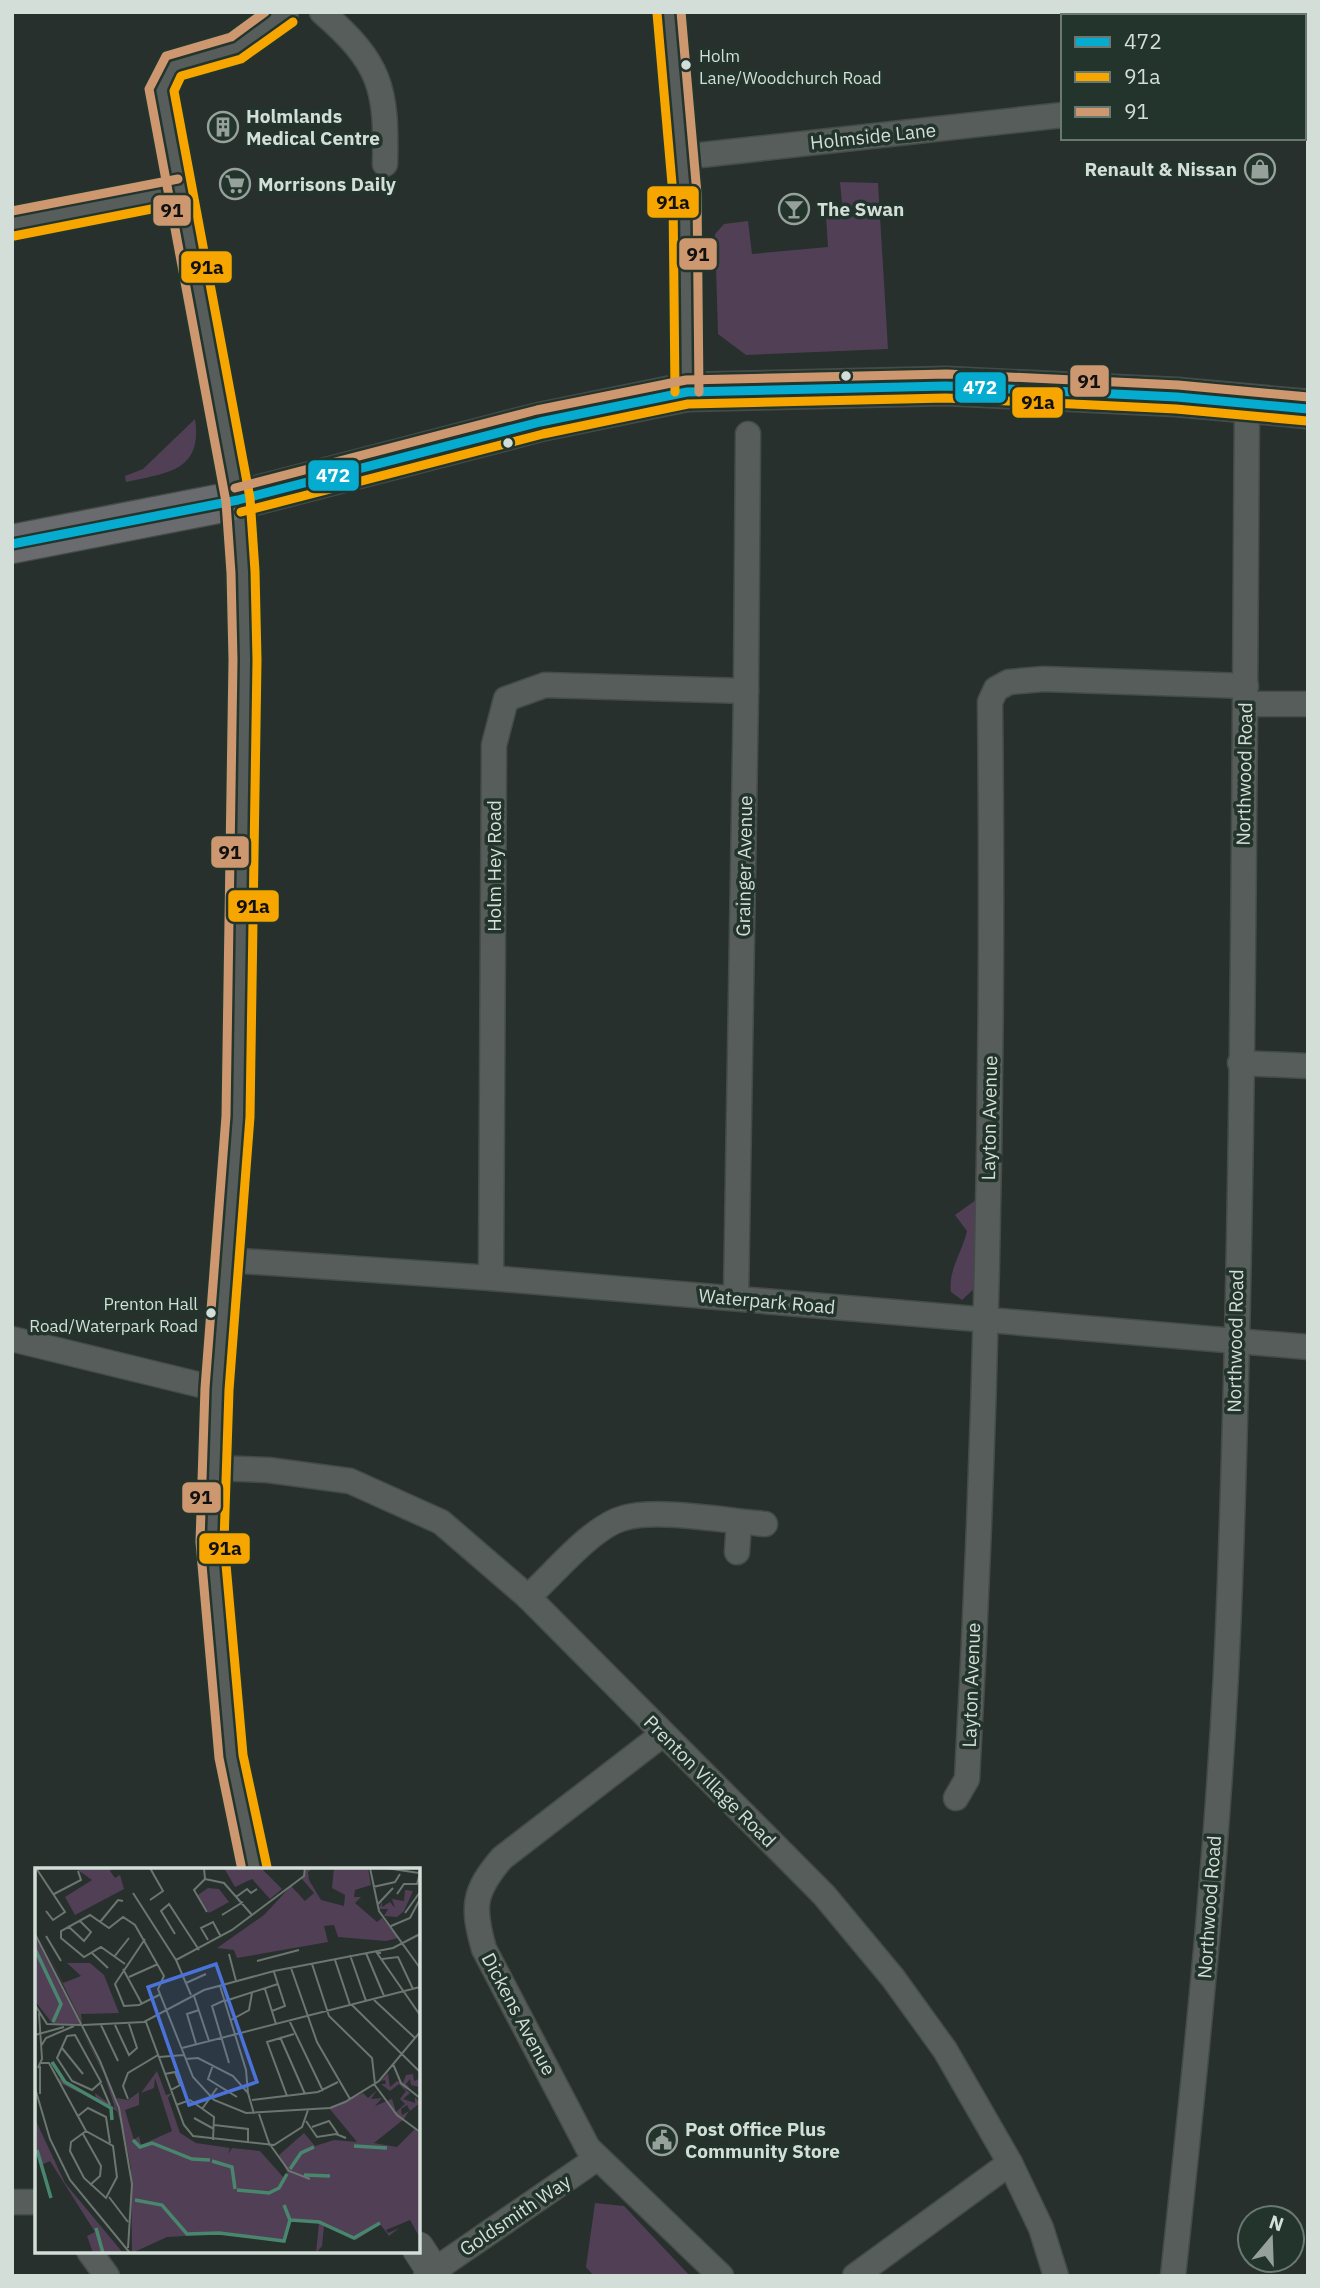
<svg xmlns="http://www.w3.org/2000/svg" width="1320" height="2288" viewBox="0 0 1320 2288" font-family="'IBM Plex Sans',sans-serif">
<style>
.green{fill:#513f56}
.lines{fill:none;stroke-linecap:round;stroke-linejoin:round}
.minor-casing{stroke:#444b48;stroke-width:27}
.tertiary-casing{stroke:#444b48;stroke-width:34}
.trunk-casing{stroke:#444b48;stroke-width:41}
.minor{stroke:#565d5a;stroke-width:24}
.tertiary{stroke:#565d5a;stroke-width:32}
.trunk{stroke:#6a6b6e;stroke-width:38}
.bus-1-casing{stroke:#23342d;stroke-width:14}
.bus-2-casing{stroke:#23342d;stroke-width:14}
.bus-3-casing{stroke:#23342d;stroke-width:14}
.bus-1{stroke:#06acd0;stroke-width:9}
.bus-2{stroke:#f7a600;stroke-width:9}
.bus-3{stroke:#cd976f;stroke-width:9}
.bus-dot{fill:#d4ded9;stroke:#23342d;stroke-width:2.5}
.labels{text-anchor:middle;stroke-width:7;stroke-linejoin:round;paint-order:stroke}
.bus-label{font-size:17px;fill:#d4ded9;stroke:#23342d;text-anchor:start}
.poi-label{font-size:19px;font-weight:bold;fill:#d4ded9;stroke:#23342d;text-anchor:start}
.street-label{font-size:19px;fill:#d4ded9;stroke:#23342d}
.inset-river{fill:none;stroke:#49866e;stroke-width:3.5}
.inset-road{fill:none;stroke:#6c7671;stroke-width:2}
.view{fill:#4b72d8;fill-opacity:0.15;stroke:#4b72d8;stroke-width:3.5}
.inset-edge{fill:none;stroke:#d4ded9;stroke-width:3.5}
.line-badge{stroke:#23342d;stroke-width:2.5}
.badge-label{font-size:19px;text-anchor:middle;font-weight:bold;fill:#fff}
.pale-badge-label{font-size:19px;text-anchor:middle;font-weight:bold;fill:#111}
</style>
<rect width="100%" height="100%" fill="#27302c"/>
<g class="green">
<polygon points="840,182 878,183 888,349 746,355 718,334 715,234 724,224 748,221 752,254 828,247 826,216 843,214"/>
<path d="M195 419C203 472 166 473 126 482L125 476 143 469Z"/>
<path d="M976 1200 998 1245 977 1286 962 1300 951 1292C948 1270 962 1253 967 1231L955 1215Z"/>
<polygon points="595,2203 624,2206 690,2276 594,2276 586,2267"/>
</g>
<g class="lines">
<g class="minor-casing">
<g id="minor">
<path d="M322 12C381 63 387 88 385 164"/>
<polyline points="669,12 685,194 687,392"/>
<polyline points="683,157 1063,115"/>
<polyline points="12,224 180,191"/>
<polyline points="238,500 161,89 173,66 236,48 286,12"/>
<polyline points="1246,704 1308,704"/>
<polyline points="1240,1063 1308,1066"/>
<polyline points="227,1260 491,1278 1308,1347"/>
<polyline points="491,1278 494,745 506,699 545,685 746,691"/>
<polyline points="736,1298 746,691 748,434"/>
<polyline points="12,1339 217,1389"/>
<polyline points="214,1468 268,1470 350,1481 441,1522 528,1597 824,1895 893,1978 945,2050 1010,2163 1041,2228 1056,2276"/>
<polyline points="737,1552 739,1522"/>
<path d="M528 1597C553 1575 592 1526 624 1518 658 1508 727 1521 765 1524"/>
<path d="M663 1734 502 1858C473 1892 472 1907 484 1949L588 2148 721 2276"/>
<path d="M956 1798 967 1779C987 1421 994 1061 990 702L996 689 1009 682 1043 679 1246 686"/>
<polyline points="12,2202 37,2202"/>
<polyline points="89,2251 107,2276"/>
<polyline points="426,2276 596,2159"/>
<polyline points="855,2276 1010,2163"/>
<path d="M1173 2276C1198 2045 1222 1813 1230 1581 1244 1189 1244 796 1247 404"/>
</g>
</g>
<g class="tertiary-casing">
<g id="tertiary">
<polyline points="238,500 245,660 238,1117 217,1389 212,1542 231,1757 255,1870"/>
<polyline points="418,2248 436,2276"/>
</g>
</g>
<g class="trunk-casing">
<polyline id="trunk" points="12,544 238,500 540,422 687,392 946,386 1177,397 1308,409"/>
</g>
<use href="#minor" class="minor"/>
<use href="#tertiary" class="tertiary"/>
<use href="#trunk" class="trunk"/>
<g class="bus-1-casing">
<polyline id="bus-1" points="12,544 238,500 540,422 687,392 946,386 1177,397 1308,409"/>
</g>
<g class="bus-2-casing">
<g id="bus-2">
<polyline points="657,13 673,195 675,392"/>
<polyline points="14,236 182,203"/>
<polyline points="241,512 543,434 688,404 946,398 1176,409 1307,421"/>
<polyline points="267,1867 243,1755 224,1542 229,1390 250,1117 257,660 255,571 250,498 174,91 181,76 241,59 293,22"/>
</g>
</g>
<g class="bus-3-casing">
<g id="bus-3">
<polyline points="681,12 697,194 699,392"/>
<polyline points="12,211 178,179"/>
<polyline points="235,488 537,410 686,380 947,374 1178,385 1308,397"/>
<polyline points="242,1870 219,1758 200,1542 205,1388 226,1116 233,660 231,573 226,502 149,89 166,56 231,37 265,12"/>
</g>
</g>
<use href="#bus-1" class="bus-1"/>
<use href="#bus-2" class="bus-2"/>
<use href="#bus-3" class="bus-3"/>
</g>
<defs>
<g id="building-ring" transform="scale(1.575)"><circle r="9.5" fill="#23342d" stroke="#97a19c" stroke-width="1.5"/><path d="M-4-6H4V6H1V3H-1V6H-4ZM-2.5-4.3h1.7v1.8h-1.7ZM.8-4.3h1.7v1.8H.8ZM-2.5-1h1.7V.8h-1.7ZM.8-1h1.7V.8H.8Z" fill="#97a19c"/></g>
<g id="shop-ring" transform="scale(1.575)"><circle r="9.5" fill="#23342d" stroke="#97a19c" stroke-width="1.5"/><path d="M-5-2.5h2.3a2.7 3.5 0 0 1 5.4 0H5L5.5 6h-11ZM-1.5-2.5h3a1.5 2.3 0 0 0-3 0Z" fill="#97a19c"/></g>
<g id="supermarket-ring" transform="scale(1.575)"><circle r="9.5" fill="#23342d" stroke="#97a19c" stroke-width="1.5"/><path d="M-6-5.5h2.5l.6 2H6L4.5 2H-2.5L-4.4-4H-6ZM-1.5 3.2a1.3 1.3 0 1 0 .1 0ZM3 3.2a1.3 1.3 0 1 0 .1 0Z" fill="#97a19c"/></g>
<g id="bar-ring" transform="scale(1.575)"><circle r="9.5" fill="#23342d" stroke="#97a19c" stroke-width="1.5"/><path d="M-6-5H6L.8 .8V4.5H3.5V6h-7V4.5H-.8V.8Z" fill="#97a19c"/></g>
<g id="civic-ring" transform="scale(1.575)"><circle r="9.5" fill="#23342d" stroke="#97a19c" stroke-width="1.5"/><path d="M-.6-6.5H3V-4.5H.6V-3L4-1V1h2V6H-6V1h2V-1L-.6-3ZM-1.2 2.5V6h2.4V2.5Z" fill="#97a19c"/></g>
</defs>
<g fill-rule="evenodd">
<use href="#building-ring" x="223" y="127"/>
<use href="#shop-ring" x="1260" y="169"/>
<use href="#supermarket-ring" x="235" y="184"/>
<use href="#bar-ring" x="794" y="209"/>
<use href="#civic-ring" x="662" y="2140"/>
</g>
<g class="bus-dot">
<circle cx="686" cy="65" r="6"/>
<circle cx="846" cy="376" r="6"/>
<circle cx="508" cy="443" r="6"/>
<circle cx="211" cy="1313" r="6"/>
</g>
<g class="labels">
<g class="bus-label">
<text x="699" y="62">Holm<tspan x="699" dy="22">Lane/Woodchurch Road</tspan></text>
<text x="198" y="1310" text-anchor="end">Prenton Hall<tspan x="198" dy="22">Road/Waterpark Road</tspan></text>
</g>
<g class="poi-label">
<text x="246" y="123">Holmlands<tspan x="246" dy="22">Medical Centre</tspan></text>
<text x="1237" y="176" text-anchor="end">Renault &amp; Nissan</text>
<text x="258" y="191">Morrisons Daily</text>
<text x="817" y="216">The Swan</text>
<text x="685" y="2136">Post Office Plus<tspan x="685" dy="22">Community Store</tspan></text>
</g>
<g class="street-label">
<text transform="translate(873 136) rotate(-6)" y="7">Holmside Lane</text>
<text transform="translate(1244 774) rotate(-89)" y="7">Northwood Road</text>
<text transform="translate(494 866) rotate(-90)" y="7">Holm Hey Road</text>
<text transform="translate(744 866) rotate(-89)" y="7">Grainger Avenue</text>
<text transform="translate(989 1118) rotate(-89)" y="7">Layton Avenue</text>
<text transform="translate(767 1301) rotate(5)" y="7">Waterpark Road</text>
<text transform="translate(1235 1341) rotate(-89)" y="7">Northwood Road</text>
<text transform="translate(971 1685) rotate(-88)" y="7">Layton Avenue</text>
<text transform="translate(710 1781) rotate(45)" y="7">Prenton Village Road</text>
<text transform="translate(1209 1907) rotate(-86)" y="7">Northwood Road</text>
<text transform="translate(519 2014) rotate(62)" y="7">Dickens Avenue</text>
<text transform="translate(515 2215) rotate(-34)" y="7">Goldsmith Way</text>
</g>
</g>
<g transform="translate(35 1868)">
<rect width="385" height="385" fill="#27302c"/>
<path d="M40 0H78L75 3 80 10 85 7 89 21 40 47 30 29 57 12ZM189 0H226L247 21 235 31 217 11 200 19ZM272 0H278L273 4 274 12 286 32 309 38 310 27 297 20 299 0H333L336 17 320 22 319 29H326L320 35 342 54 347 50 363 70 351 73 303 69 299 57 289 58 293 74 202 90 199 82 182 80 229 47 256 18 270 33 279 25 267 11ZM173 20 184 21 194 34 174 45 163 27ZM370 22 378 23 369 43 362 49 349 48 353 41H344L347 33V39L355 34 360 40 357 31 369 33ZM0 59 28 115 46 108 32 95H55L69 107 84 145 46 146 47 155ZM0 69 45 156 17 155 0 133ZM45 159 70 205 80 231 87 259 82 243 25 215 24 210 61 231 60 225 80 240 69 206ZM122 203 131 227 137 225 133 230 145 265 161 275 195 280 193 286 197 280 225 283 249 310 252 304 244 287 269 265 280 278 299 272 322 274 294 240 328 225 333 230 342 222 336 231 347 230 340 238 357 231 361 244 370 236 365 231 371 223 364 216 355 223 346 216H351L350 212 346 213 353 205 355 219 362 213 368 215 371 207 378 206 379 213 384 211 385 221 382 224 384 219 376 217 375 211 371 216 376 222 369 220 375 225 368 231 380 235V229L385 235 375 243 372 237 366 241 367 247 374 243 369 251 339 275 362 279 380 261 385 266V370L375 352 351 362 353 365 364 360 354 368 345 356 321 372 289 358 287 378 281 385 284 355 256 353 250 374 183 366 132 369 97 385 96 300 82 230 93 232 104 224V237L90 242 99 272 104 268 106 277 137 263 120 210 119 220 106 225ZM0 251 30 315 88 385H58L52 368 60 364 15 293 6 297 0 281Z" fill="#513f56"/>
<path class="inset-river" d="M0 81 26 136 18 154M17 194 30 214 76 240 77 252M98 272 105 279 117 275 157 291 175 292M319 278 352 280M2 282 16 330M177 293 197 299 200 321M255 301 266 285 279 279M269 307 295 308M202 322 234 325 244 320 252 306M100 332 127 337 152 366 184 365 249 373 255 352 249 337M256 352 284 354 319 370 345 355M61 360 68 385"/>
<path class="inset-road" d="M1 0 30 44 18 52 11 43M169 0 170 11 159 22 172 44M335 0 344 43 385 100M351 0 384 5M170 11 189 15 217 47M338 19 360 14 365 6M98 25 141 92M19 26 46 12 43 3M362 26 369 16H382L385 5M201 29 212 21 216 25 222 21M115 32 128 23 115 0M342 37 358 20M370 45 385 24M187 47 208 34M65 54 83 32 88 33M33 58 49 73 56 64 44 52M356 58 375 50 385 31M0 66 65 193 84 240 97 316 93 380M140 66 126 43 134 36 164 82M11 68 26 93M110 71 80 116 89 138 104 137 126 126M173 72 166 60 178 54 186 69M57 85 73 100M331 85 349 128M346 85H342L385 147M194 86 201 113M315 87 331 133M79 89 94 70M347 91 363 89 378 121M300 92 315 137M222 93 264 82M90 96 66 79 49 89 26 70V63L55 47 74 60 88 49 100 57 129 108 123 121 158 209 179 232 211 245 295 240 310 234 344 213 385 164M277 96 294 148 337 190 340 216M256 100 282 174 315 231M88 101 107 136M94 109 123 96M151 115 171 106M185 118 211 202 213 225M230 121 241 156M156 127 141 92 197 62 269 8 270 0M159 128 174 173M190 132 177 138 194 195M339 132 380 170M190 133 243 116M316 136 385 204M0 137 12 156 46 157M237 143 250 138 239 104M196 152 214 142 217 125M254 152 288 223M111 154 149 257 158 268 239 277 267 259 273 242M48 157 109 154 169 122 239 103 358 80 385 66M66 157 83 193M80 157 94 187 102 180 94 156M0 167 29 159M40 167 66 214 57 222 37 213 22 190 32 168ZM245 169 270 226M161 176 152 146 164 142M6 178 11 170 39 158M27 180 48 206M147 180 385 119M124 189 149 187M150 191 163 190 198 208 213 225 219 246M6 195H14L51 263 78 278 82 309 71 330 49 310 35 283 36 274 51 263M358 196 366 215 385 230M178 197 173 211 202 229M5 198V226M3 200 7 191 4 145M130 206 140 204 145 217 136 222M66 216 75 237M339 216 362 247 385 264M0 220 15 271 35 312 95 385M252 228 232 174 259 166M93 231 88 218 93 205 123 187M217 232 283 224 303 214M141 237 155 232 179 249 178 272M167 241 182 220M224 246 235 278M43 248 53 240 71 249 75 275M159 250 179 261M271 253 282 269 301 266 311 270M179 257 213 261V275M277 259 294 253 303 266M48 266 66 298 65 308 55 317M236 278 254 303 275 311M74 329 93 354"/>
<path class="view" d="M181 96 222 214 154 237 113 119Z"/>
<rect width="385" height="385" class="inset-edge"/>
</g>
<g class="line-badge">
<rect x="646" y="185" width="54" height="34" rx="7" fill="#f7a600"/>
<rect x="152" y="194" width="40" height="33" rx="7" fill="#cd976f"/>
<rect x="678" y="237" width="40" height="34" rx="7" fill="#cd976f"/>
<rect x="180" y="250" width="53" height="34" rx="7" fill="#f7a600"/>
<rect x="1069" y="364" width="41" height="34" rx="7" fill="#cd976f"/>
<rect x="954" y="371" width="53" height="33" rx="7" fill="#06acd0"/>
<rect x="1011" y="386" width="53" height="33" rx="7" fill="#f7a600"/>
<rect x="307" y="459" width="53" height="33" rx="7" fill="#06acd0"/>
<rect x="210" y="835" width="40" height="34" rx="7" fill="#cd976f"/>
<rect x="227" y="889" width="53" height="34" rx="7" fill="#f7a600"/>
<rect x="181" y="1481" width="41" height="33" rx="7" fill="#cd976f"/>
<rect x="198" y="1532" width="53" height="33" rx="7" fill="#f7a600"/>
</g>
<g class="badge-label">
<text x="980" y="394">472</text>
<text x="333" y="482">472</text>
</g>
<g class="pale-badge-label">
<text x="673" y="209">91a</text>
<text x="172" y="217">91</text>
<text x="698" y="261">91</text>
<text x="207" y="274">91a</text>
<text x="1089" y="388">91</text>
<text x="1038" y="409">91a</text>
<text x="230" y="859">91</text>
<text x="253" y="913">91a</text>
<text x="201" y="1504">91</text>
<text x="225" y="1555">91a</text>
</g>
<rect width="1320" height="2288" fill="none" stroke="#d4ded9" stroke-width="28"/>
<rect x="1061" y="14" width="245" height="126" fill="#23342d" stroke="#6a7872" stroke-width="2"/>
<rect x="1075" y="37" width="35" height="10" fill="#06acd0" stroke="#6a7872" stroke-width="2"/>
<text x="1124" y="49" font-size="21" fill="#d4ded9">472</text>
<rect x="1075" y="72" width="35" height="10" fill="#f7a600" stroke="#6a7872" stroke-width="2"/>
<text x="1124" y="84" font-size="21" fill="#d4ded9">91a</text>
<rect x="1075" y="107" width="35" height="10" fill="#cd976f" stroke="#6a7872" stroke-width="2"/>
<text x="1124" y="119" font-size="21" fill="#d4ded9">91</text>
<g transform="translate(1271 2239) rotate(19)"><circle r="33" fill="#23342d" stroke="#6a7872" stroke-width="2"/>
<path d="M0-5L12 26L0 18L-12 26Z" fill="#97a19c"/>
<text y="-10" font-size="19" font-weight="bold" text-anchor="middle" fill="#d4ded9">N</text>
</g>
</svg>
